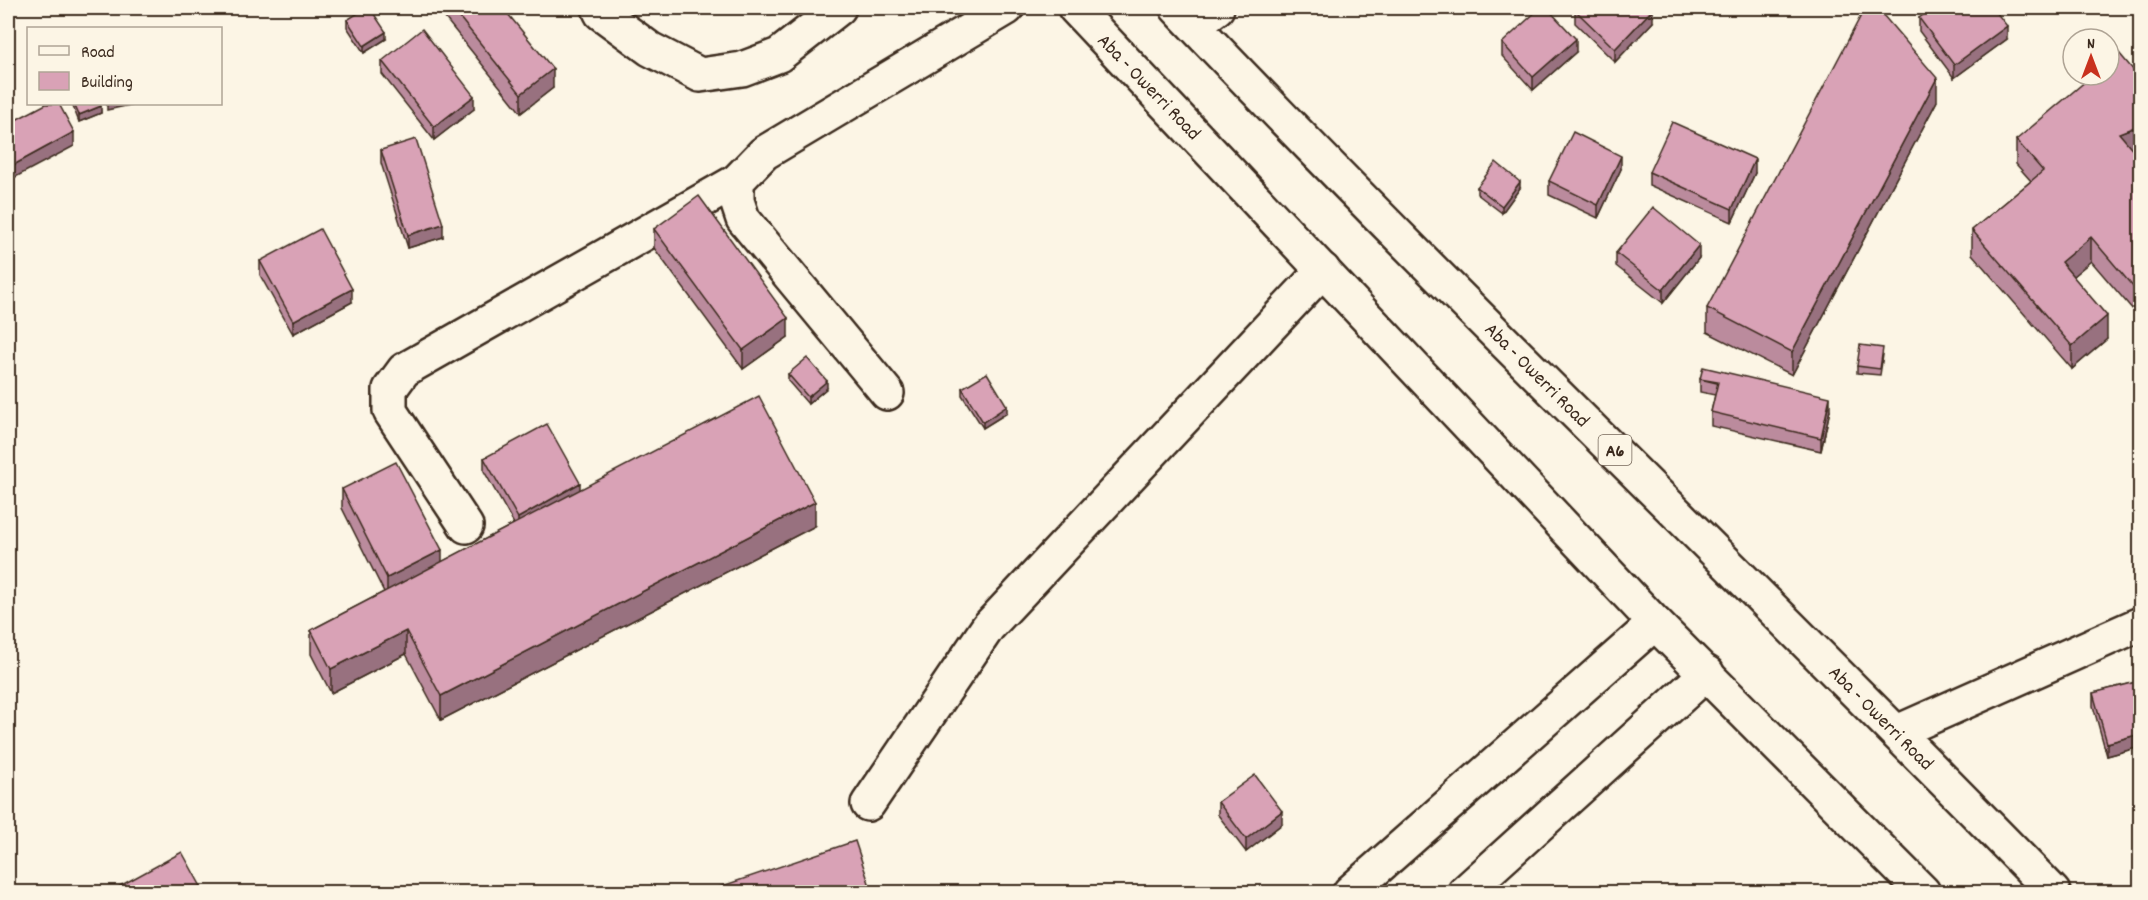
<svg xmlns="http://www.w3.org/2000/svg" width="2148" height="900" viewBox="0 0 2148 900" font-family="Dekko,sans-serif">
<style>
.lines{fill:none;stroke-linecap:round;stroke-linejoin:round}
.minor-casing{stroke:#3b2a1e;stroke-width:38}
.highway-casing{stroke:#3b2a1e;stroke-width:38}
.minor{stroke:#fcf5e5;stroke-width:33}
.highway{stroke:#fcf5e5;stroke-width:33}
.wall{fill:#bb8b9d;stroke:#3b2a1e;stroke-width:1.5}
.shaded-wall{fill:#98717f;stroke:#3b2a1e;stroke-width:1.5}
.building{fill:#d9a2b6;stroke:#3b2a1e;stroke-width:1.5}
.labels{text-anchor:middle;stroke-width:4.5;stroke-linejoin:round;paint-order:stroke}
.shield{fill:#fcf5e5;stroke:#75675a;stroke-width:1.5}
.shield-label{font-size:18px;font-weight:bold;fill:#3b2a1e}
.street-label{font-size:20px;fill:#3b2a1e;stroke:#fcf5e5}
</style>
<rect width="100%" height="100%" fill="#fcf5e5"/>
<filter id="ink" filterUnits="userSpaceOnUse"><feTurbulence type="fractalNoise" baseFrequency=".0167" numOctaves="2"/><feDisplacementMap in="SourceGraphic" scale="12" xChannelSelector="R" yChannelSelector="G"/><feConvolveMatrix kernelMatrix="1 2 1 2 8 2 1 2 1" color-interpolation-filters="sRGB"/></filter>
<g filter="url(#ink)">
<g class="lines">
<g class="minor-casing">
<g id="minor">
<polyline points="599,8 601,13 650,49 700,75 742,69 779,55 839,8"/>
<polyline points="1194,25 1217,8"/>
<polyline points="887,393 743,219 737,201 737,181 764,153 1007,8"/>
<polyline points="466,526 390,411 390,389 404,370 737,181"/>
<polyline points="1897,732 2140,624"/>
<polyline points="868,804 988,627 1323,270"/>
<polyline points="1350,892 1655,623"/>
<polyline points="1465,892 1707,673"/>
</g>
</g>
<g class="highway-casing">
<g id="highway">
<polyline points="1075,8 1655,623 1923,892"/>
<path d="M1177 8C1463 309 1764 594 2053 892"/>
</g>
</g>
<use href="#minor" class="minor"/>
<use href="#highway" class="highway"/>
</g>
<g class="wall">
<polygon points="437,8 503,8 553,88 521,113"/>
<polygon points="1575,10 1653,22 1615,62 1575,23"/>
<polygon points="1919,18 2007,39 1954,78 1919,31"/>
<polygon points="347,20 386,39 364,53 347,27"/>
<polygon points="1502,43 1576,52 1533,90 1502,56"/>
<polygon points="382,61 474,109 434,140 382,74"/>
<polygon points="1937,101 1792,375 1707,332 1707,308"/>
<polygon points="72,104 100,104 101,113 79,122"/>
<polygon points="2016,140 2135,151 2140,158 2140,318 2091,261 2073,276 2107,339 2072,369 1972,254 1972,230 2031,181 2016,164"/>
<polygon points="381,150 443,237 408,248 381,163"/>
<polygon points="1621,169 1598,218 1549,195 1549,181"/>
<polygon points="1649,172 1755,173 1732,222 1649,185"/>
<polygon points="1477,187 1520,188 1502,213 1477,194"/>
<polygon points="654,229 788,337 743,369 654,248"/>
<polygon points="1616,253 1699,258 1663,303 1616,266"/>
<polygon points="260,261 352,302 293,334 260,275"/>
<polygon points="1883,355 1880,375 1857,373 1857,366"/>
<polygon points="788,374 827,388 808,404 788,381"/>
<polygon points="1700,379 1830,410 1821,451 1711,426 1711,412 1715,395 1700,392"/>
<polygon points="962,388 1007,413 983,428 962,395"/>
<polygon points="484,458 580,490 815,526 441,720 406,654 331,693 311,654 311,630 384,592 342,508 342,489 442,562 514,524 484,471"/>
<polygon points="2140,681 2140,747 2107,756 2093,706 2093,693"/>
<polygon points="1218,802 1282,824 1246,852 1218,815"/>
</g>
<g class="shaded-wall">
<polygon points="1653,9 1653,22 1615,62 1615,49"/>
<polygon points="2007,26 2007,39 1954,78 1954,65"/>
<polygon points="386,32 386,39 364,53 364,46"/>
<polygon points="1576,39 1576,52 1533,90 1533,77"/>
<polygon points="553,69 553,88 521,113 521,94"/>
<polygon points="1937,78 1937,101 1792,375 1792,352"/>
<polygon points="474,96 474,109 434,140 434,127"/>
<polygon points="107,104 135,104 107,110"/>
<polygon points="101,106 101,113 79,122 79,115"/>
<polygon points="2140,125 2140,149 2119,156 2119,133"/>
<polygon points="74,132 74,146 8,181 8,168"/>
<polygon points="1621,156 1621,169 1598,218 1598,205"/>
<polygon points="1755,159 1755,173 1732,222 1732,209"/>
<polygon points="1520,182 1520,188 1502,213 1502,206"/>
<polygon points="443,224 443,237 408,248 408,235"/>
<polygon points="2091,237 2091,261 2061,286 2061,262"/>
<polygon points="1699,245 1699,258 1663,303 1663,290"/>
<polygon points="352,289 352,302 293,334 293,321"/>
<polygon points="2107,316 2107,339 2072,369 2072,346"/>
<polygon points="788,318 788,337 743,369 743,350"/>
<polygon points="827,381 827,388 808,404 808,397"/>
<polygon points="1830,397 1830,410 1821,451 1821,438"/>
<polygon points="1007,406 1007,413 983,428 983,422"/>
<polygon points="580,483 580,496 518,531 518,518"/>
<polygon points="815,502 815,526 441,720 441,696"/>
<polygon points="442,550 442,569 387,597 387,578"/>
<polygon points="406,631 406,654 331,693 331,669"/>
<polygon points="2140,734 2140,747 2107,756 2107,743"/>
<polygon points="1282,811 1282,824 1246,852 1246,839"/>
</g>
<g class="building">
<polygon points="366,8 370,8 386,32 364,46 347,20"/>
<polygon points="452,8 503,8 553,69 521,94"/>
<polygon points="1540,8 1547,8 1576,39 1533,77 1502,43"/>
<polygon points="1577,8 1651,8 1653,9 1615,49 1575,10"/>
<polygon points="1865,8 1877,8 1937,78 1792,352 1707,308"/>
<polygon points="1933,8 1993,8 2007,26 1954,65 1919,18"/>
<polygon points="422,29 474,96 434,127 382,61"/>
<polygon points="2119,53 2140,78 2140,125 2119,133 2140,158 2140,295 2091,237 2061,262 2107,316 2072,346 1972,230 2043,171 2016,140 2093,75 2109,75 2109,61"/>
<polygon points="46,104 59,104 74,132 8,168 8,124"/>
<polygon points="74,104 100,104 101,106 79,115"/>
<polygon points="1672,122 1755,159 1732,209 1649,172"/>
<polygon points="1573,132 1621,156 1598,205 1549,181"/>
<polygon points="416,139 443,224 408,235 381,150"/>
<polygon points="1496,162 1520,182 1502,206 1477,187"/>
<polygon points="699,196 788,318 743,350 654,229"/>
<polygon points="1653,207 1699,245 1663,290 1616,253"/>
<polygon points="320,229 352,289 293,321 260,261"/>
<polygon points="1860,345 1883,348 1880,369 1857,366"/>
<polygon points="807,358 827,381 808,397 788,374"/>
<polygon points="1703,367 1830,397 1821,438 1711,412 1718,382 1700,379"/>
<polygon points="987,373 1007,406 983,422 962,388"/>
<polygon points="759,396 815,502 441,696 406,631 331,669 311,630"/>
<polygon points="547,424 580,483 518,518 484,458"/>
<polygon points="396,462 442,550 387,578 342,489"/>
<polygon points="2140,681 2140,704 2139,705 2140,709 2140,734 2107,743 2093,693"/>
<polygon points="1255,775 1282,811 1246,839 1218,802"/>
<polygon points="855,841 872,892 705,892"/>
<polygon points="182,852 204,892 109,892"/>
</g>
</g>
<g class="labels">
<rect class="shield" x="1598.5" y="435" width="33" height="30" rx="4.5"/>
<g class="shield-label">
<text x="1615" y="456">A6</text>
</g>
<g class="street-label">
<text transform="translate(1150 86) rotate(46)" y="7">Aba - Owerri Road</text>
<text transform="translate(1538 374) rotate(45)" y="7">Aba - Owerri Road</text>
<text transform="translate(1882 717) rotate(45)" y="7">Aba - Owerri Road</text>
</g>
</g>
<rect width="2148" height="900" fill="none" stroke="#fcf5e5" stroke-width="30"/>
<rect x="15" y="15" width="2118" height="870" fill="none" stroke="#3b2a1e" stroke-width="2" filter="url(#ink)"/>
<rect x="27" y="27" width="195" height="78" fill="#fcf5e5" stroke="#afa495" stroke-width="1.5"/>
<rect x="39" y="46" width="30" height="9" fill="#fcf5e5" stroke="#afa495" stroke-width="1.5"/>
<text x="81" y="57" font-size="18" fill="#3b2a1e">Road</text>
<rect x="39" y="72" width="30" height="18" fill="#d9a2b6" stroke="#afa495" stroke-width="1.5"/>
<text x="81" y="87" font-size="18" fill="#3b2a1e">Building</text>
<g transform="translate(2091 57)"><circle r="28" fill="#fcf5e5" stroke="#afa495" stroke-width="1.5"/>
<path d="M0-4.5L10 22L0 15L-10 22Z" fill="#c8321e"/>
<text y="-9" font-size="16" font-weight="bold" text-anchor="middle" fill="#3b2a1e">N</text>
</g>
</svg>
